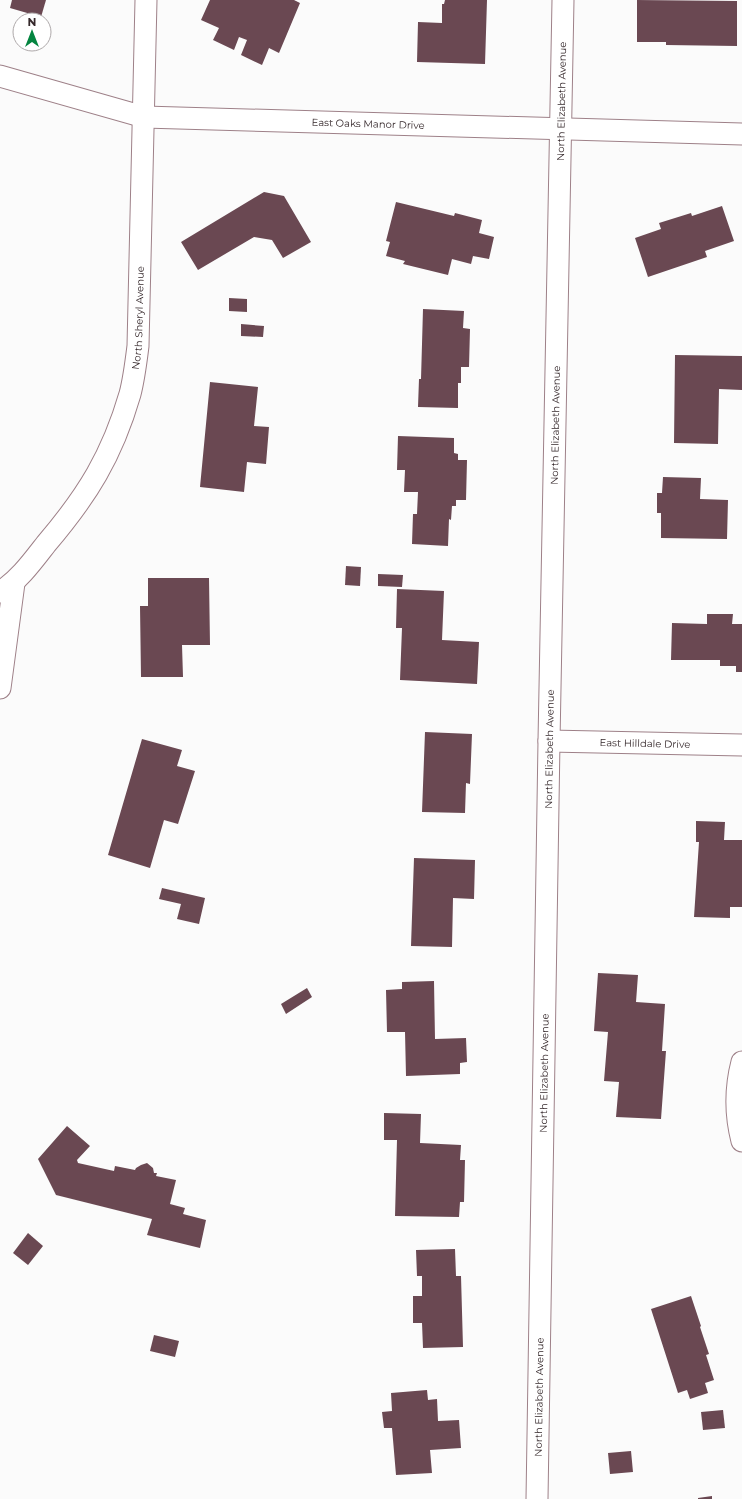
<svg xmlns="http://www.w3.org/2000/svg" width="742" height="1499" viewBox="0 0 742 1499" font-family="Montserrat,sans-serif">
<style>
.building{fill:#6a4852}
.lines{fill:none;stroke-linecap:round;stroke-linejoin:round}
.street-casing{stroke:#9e8088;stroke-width:23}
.street{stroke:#fff;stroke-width:21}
.labels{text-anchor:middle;stroke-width:4;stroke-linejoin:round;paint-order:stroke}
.street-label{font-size:10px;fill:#35282b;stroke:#fff}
</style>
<rect width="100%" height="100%" fill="#fbfbfb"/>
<g class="building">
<polygon points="12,0 46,0 41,17 10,8"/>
<polygon points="210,0 294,0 300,3 279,53 269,48 262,65 241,55 247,40 239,37 234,50 213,40 219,28 201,20"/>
<polygon points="445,0 487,0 485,64 417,62 418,22 442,23 442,4 444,4"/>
<polygon points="637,0 737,1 737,46 666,45 666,42 637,42"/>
<polygon points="264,192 284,196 311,242 283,258 272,240 254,237 198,270 181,242"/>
<polygon points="396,202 454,216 455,213 482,220 479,233 494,237 489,259 473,256 471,264 452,259 448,275 403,264 405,261 386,256 390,242 386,241"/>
<polygon points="722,206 734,241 705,251 707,257 648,277 635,238 661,229 659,223 691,213 692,216"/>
<polygon points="229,298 247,299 247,312 229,311"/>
<polygon points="423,309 464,311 463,328 470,329 469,367 461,367 461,383 458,383 458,408 418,407 419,379 421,379"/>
<polygon points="241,324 264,326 263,337 241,336"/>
<polygon points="675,355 742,356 742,390 719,389 718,444 674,443"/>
<polygon points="210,382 258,387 254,426 269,427 266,464 247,462 244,492 200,487"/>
<polygon points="398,436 454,438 454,453 458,454 458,460 467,460 466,500 456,500 456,506 452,506 451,520 449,519 448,546 412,544 413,514 417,514 418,492 404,492 405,470 397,470"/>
<polygon points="663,477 701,478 700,499 728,500 727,539 661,538 661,513 657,513 657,493 662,493"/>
<polygon points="346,566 361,567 360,586 345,585"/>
<polygon points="378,574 403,575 402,587 378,586"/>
<polygon points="148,578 209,578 210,645 182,645 183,677 141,677 140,606 148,606"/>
<polygon points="397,589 444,591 442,640 479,642 477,684 400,680 402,628 396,628"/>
<polygon points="707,614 733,614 732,624 742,624 742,672 736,672 736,666 720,666 720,660 671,660 672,623 707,624"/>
<polygon points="425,732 472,734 470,784 466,783 465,813 422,812"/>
<polygon points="142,739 182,750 177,766 195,771 178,824 164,820 150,868 108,855"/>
<polygon points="696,821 725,822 724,840 742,840 742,907 730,907 730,918 694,917 699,842 696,842"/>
<polygon points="414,858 475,860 474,899 453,898 452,947 411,946"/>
<polygon points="162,888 205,898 199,924 177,919 181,904 159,899"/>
<polygon points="598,973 638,975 636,1002 665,1004 662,1051 666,1051 661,1119 616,1117 619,1082 604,1081 608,1032 594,1031"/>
<polygon points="434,981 435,1039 466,1038 467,1062 460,1063 460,1074 406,1076 405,1032 387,1032 386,990 402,989 402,982"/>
<polygon points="307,988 312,997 286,1014 281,1004"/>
<polygon points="384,1113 421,1114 420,1143 461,1145 460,1160 465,1160 464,1202 460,1202 459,1217 395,1216 397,1140 384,1140"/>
<polygon points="67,1126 90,1146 77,1160 78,1163 114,1171 115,1166 135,1170 136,1168 141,1165 147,1163 153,1168 154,1173 157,1173 156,1176 176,1180 170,1204 185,1208 183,1214 206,1220 200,1248 147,1235 152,1219 56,1195 38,1159"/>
<polygon points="28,1233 43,1246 28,1265 13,1253"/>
<polygon points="455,1249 456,1276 461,1276 463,1347 423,1348 422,1323 413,1323 413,1296 422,1296 422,1276 417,1276 416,1250"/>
<polygon points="691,1296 701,1326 700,1327 709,1354 706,1355 714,1380 705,1383 708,1393 690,1399 687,1390 678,1393 651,1309"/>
<polygon points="154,1335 179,1341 175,1357 150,1351"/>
<polygon points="427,1390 428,1400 437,1399 438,1421 459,1420 461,1448 430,1450 432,1473 396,1475 392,1428 384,1428 382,1412 392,1411 391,1393"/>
<polygon points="723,1410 725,1428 703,1430 701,1412"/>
<polygon points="631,1451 633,1472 610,1474 608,1453"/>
<polygon points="712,1496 712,1499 698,1499 698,1498"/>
</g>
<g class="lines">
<g class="street-casing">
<g id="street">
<path id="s1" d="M0 76 144 117 742 134"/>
<path id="s2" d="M0 592C19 580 32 562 46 544 87 496 112 456 130 394 134 379 136 362 138 346L146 0"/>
<polyline points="0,688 14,583"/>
<path id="s3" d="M549 741 742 745"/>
<path d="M742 1062C735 1089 735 1114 742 1141"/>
<path id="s4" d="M537 1499 549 741 563 0"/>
</g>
</g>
<use href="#street" class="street"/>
</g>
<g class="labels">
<g class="street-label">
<text dy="4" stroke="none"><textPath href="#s4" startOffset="1398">North Elizabeth Avenue</textPath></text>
<text dy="4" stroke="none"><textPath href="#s1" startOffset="374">East Oaks Manor Drive</textPath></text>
<text dy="4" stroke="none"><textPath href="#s2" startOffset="317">North Sheryl Avenue</textPath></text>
<text dy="4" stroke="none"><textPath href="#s4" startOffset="1074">North Elizabeth Avenue</textPath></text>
<text dy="4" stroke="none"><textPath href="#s3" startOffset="96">East Hilldale Drive</textPath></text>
<text dy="4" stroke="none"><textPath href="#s4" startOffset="750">North Elizabeth Avenue</textPath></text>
<text dy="4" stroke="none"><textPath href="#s4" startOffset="426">North Elizabeth Avenue</textPath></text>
<text dy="4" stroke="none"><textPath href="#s4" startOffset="102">North Elizabeth Avenue</textPath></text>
</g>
</g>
<g transform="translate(32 32)"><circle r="19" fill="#ffffff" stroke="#aea9aa"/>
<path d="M0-3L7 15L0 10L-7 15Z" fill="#048540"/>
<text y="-6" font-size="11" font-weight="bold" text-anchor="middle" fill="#35282b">N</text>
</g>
</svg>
